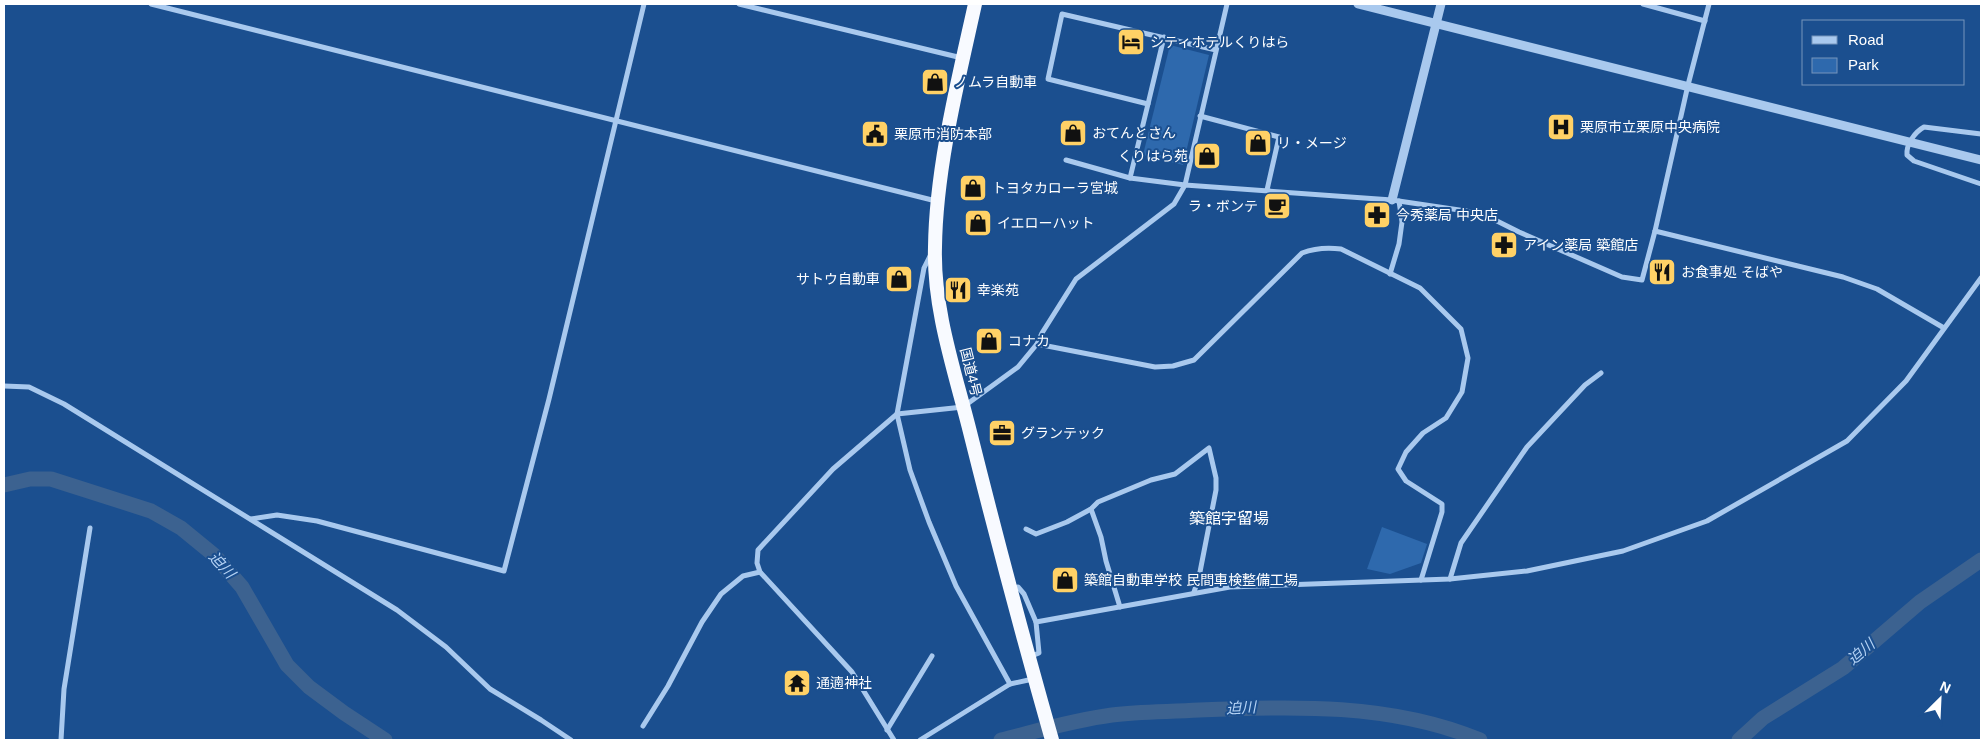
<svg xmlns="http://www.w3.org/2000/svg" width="1985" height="744" viewBox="0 0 1985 744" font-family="Helvetica,'Noto Sans JP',sans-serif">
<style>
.green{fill:#2e69ad}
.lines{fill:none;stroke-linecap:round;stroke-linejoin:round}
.river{stroke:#3c6290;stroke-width:15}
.minor{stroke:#a9c9ee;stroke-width:5}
.tertiary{stroke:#a9c9ee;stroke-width:9}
.trunk{stroke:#f8faff;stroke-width:14}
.labels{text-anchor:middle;stroke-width:4;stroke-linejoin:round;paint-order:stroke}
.poi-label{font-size:14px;fill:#fff;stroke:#1b4f8f;text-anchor:start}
.street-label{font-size:14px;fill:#fff;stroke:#1b4f8f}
.water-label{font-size:15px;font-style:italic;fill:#b5d3f5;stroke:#1b4f8f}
.quarter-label{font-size:16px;fill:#fff;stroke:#1b4f8f}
</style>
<rect width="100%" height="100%" fill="#1b4f8f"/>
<g class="green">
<polygon points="1170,45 1209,55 1183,165 1143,155"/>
<polygon points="1382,527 1427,544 1421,563 1390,574 1367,569"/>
</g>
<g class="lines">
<g class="river">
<polyline points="4,485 30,479 51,479 151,511 181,528 214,555 242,587 287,665 309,687 344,713 385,740"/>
<path d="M1001 740C1037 731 1074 720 1112 715 1140 711 1170 712 1199 710 1292 706 1392 703 1480 740"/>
<polyline points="1739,740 1763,718 1843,668 1920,602 1981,560"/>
</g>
<g class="minor">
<polyline points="151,4 936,201"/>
<polyline points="739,4 962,58"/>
<polyline points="1643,4 1705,21"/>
<polyline points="1216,50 1062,14 1048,79 1148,104 1130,178 1185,185 1227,4"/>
<polyline points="1148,104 1164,37"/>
<polyline points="1200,116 1279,137 1267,190"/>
<path d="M1981 134 1924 127C1915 132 1906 144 1907 155L1914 161 1981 184"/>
<polyline points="1066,160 1130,178"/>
<polyline points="1655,231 1843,277 1877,289 1944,328"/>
<polyline points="930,256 924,268 897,414 910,470 929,522 956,586 1010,684"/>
<polyline points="1390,274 1399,244 1402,222 1399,201"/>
<path d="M1037 344 1155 367 1173 366 1194 360 1302 253C1315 248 1326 247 1341 249L1420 288 1461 329 1468 358 1462 392 1446 418 1423 433 1406 452 1398 469 1406 481 1442 504V512L1421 580"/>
<polyline points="4,386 29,387 64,404 397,610 446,647 490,689 541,720 571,740"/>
<polyline points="1091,509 1101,537 1106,561 1120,607"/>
<polyline points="251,519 277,515 317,521 504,571 549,399 644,4"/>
<polyline points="1026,529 1036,534 1067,522 1091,509 1098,502 1151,480 1175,474 1209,448 1216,478 1216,490 1199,577 1194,592"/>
<polyline points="1450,579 1461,543 1527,447 1585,385 1601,373"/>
<polyline points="1011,589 1018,587 1024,594 1036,622"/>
<polyline points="1029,657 1039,653 1036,622 1230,587 1450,579 1527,571 1623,551 1707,521 1847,441 1906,381 1981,278"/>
<polyline points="643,726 668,686 702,622 721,594 743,576 760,572"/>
<polyline points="887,730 932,656"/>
<polyline points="61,740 64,689 90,528"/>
<polyline points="894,740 852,672 760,572 757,563 758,550 833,469 897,414 963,407 1018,367 1037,344 1042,333 1076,279 1174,204 1185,185 1392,200 1466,211 1489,217 1519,232 1622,277 1642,280 1655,231 1688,85 1709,4"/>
<polyline points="920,740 1010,684 1033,679"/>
</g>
<g class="tertiary">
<polyline points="1358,4 1981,160"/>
<polyline points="1392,200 1441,4"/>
</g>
<path class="trunk" d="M975 4C958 81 936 168 935 247 933 309 955 372 970 432 996 536 1023 638 1052 740"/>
</g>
<defs>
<g id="hotel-square" transform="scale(1.4375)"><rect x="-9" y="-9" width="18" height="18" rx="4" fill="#ffd166" stroke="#1b4f8f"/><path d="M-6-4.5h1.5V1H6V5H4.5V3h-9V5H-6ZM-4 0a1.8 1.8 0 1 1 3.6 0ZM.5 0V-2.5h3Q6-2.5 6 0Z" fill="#111"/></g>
<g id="shop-square" transform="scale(1.4375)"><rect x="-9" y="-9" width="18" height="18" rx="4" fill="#ffd166" stroke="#1b4f8f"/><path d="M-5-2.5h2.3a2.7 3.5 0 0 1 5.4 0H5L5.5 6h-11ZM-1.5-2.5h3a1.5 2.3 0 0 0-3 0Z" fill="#111"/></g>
<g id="hospital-square" transform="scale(1.4375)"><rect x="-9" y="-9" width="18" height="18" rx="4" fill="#ffd166" stroke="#1b4f8f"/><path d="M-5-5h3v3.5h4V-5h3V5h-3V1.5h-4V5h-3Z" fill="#111"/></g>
<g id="civic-square" transform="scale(1.4375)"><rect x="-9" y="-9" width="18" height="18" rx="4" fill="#ffd166" stroke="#1b4f8f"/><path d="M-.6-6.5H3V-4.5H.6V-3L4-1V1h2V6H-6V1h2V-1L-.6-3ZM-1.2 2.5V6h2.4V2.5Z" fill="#111"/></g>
<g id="cafe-square" transform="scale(1.4375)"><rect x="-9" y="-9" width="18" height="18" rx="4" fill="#ffd166" stroke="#1b4f8f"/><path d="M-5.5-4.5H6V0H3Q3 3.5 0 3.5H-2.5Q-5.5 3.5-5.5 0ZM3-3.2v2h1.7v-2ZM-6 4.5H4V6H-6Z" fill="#111"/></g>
<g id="pharmacy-square" transform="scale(1.4375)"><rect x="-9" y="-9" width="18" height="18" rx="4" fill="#ffd166" stroke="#1b4f8f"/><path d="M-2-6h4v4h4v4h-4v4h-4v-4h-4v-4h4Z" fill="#111"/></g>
<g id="restaurant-square" transform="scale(1.4375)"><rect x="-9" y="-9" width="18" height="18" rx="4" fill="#ffd166" stroke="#1b4f8f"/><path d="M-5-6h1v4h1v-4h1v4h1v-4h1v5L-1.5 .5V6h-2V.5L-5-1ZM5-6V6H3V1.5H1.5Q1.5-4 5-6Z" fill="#111"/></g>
<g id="office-square" transform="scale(1.4375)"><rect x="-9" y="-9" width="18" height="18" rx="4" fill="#ffd166" stroke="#1b4f8f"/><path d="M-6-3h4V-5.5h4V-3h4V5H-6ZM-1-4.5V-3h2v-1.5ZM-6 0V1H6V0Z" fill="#111"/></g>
<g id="temple-square" transform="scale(1.4375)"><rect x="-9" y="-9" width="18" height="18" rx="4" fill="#ffd166" stroke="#1b4f8f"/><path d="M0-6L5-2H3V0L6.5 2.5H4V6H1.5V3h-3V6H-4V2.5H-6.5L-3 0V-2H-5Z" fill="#111"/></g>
</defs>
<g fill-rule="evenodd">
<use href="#hotel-square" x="1131" y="42"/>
<use href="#shop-square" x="935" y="82"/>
<use href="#hospital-square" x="1561" y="127"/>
<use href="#shop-square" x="1073" y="133"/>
<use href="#civic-square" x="875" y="134"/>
<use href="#shop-square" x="1258" y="143"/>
<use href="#shop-square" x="1207" y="156"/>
<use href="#shop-square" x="973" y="188"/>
<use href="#cafe-square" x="1277" y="206"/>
<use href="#pharmacy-square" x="1377" y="215"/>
<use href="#shop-square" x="978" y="223"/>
<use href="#pharmacy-square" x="1504" y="245"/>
<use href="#restaurant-square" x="1662" y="272"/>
<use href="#shop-square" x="899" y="279"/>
<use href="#restaurant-square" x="958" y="290"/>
<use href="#shop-square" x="989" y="341"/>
<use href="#office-square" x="1002" y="433"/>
<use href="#shop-square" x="1065" y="580"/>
<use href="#temple-square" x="797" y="683"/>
</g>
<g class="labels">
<g class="poi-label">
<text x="1150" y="47">シティホテルくりはら</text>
<text x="954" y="87">ノムラ自動車</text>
<text x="1580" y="132">栗原市立栗原中央病院</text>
<text x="1092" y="138">おてんとさん</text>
<text x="894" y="139">栗原市消防本部</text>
<text x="1277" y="148">リ・メージ</text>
<text x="1188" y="161" text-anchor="end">くりはら苑</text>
<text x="992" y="193">トヨタカローラ宮城</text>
<text x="1258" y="211" text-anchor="end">ラ・ボンテ</text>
<text x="1396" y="220">今秀薬局 中央店</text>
<text x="997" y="228">イエローハット</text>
<text x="1523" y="250">アイン薬局 築館店</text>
<text x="1681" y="277">お食事処 そばや</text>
<text x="880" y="284" text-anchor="end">サトウ自動車</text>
<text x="977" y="295">幸楽苑</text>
<text x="1008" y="346">コナカ</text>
<text x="1021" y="438">グランテック</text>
<text x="1084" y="585">築館自動車学校 民間車検整備工場</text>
<text x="816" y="688">通遖神社</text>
</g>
<g class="street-label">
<text transform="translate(971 372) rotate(76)" y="5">国道4号</text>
</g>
<g class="water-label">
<text transform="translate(222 565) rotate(47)" y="5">迫川</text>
<text transform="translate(1861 652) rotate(-40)" y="5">迫川</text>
<text transform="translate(1241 708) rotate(-3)" y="5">迫川</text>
</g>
<g class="quarter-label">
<text x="1229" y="524">築館字留場</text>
</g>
</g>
<rect width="1985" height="744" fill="none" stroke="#ffffff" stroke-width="10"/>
<rect x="1802" y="20" width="162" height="65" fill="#1b4f8f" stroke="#7695bc"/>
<rect x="1812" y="36" width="25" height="8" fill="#a9c9ee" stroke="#7695bc"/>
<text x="1848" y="45" font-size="15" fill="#ffffff">Road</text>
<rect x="1812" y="58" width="25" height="15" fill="#2e69ad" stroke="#7695bc"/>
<text x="1848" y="70" font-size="15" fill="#ffffff">Park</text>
<g transform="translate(1940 699) rotate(24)" stroke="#1b4f8f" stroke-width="4" paint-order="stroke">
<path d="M0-4L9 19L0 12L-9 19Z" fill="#ffffff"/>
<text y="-8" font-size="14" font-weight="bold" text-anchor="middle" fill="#ffffff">N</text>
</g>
</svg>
